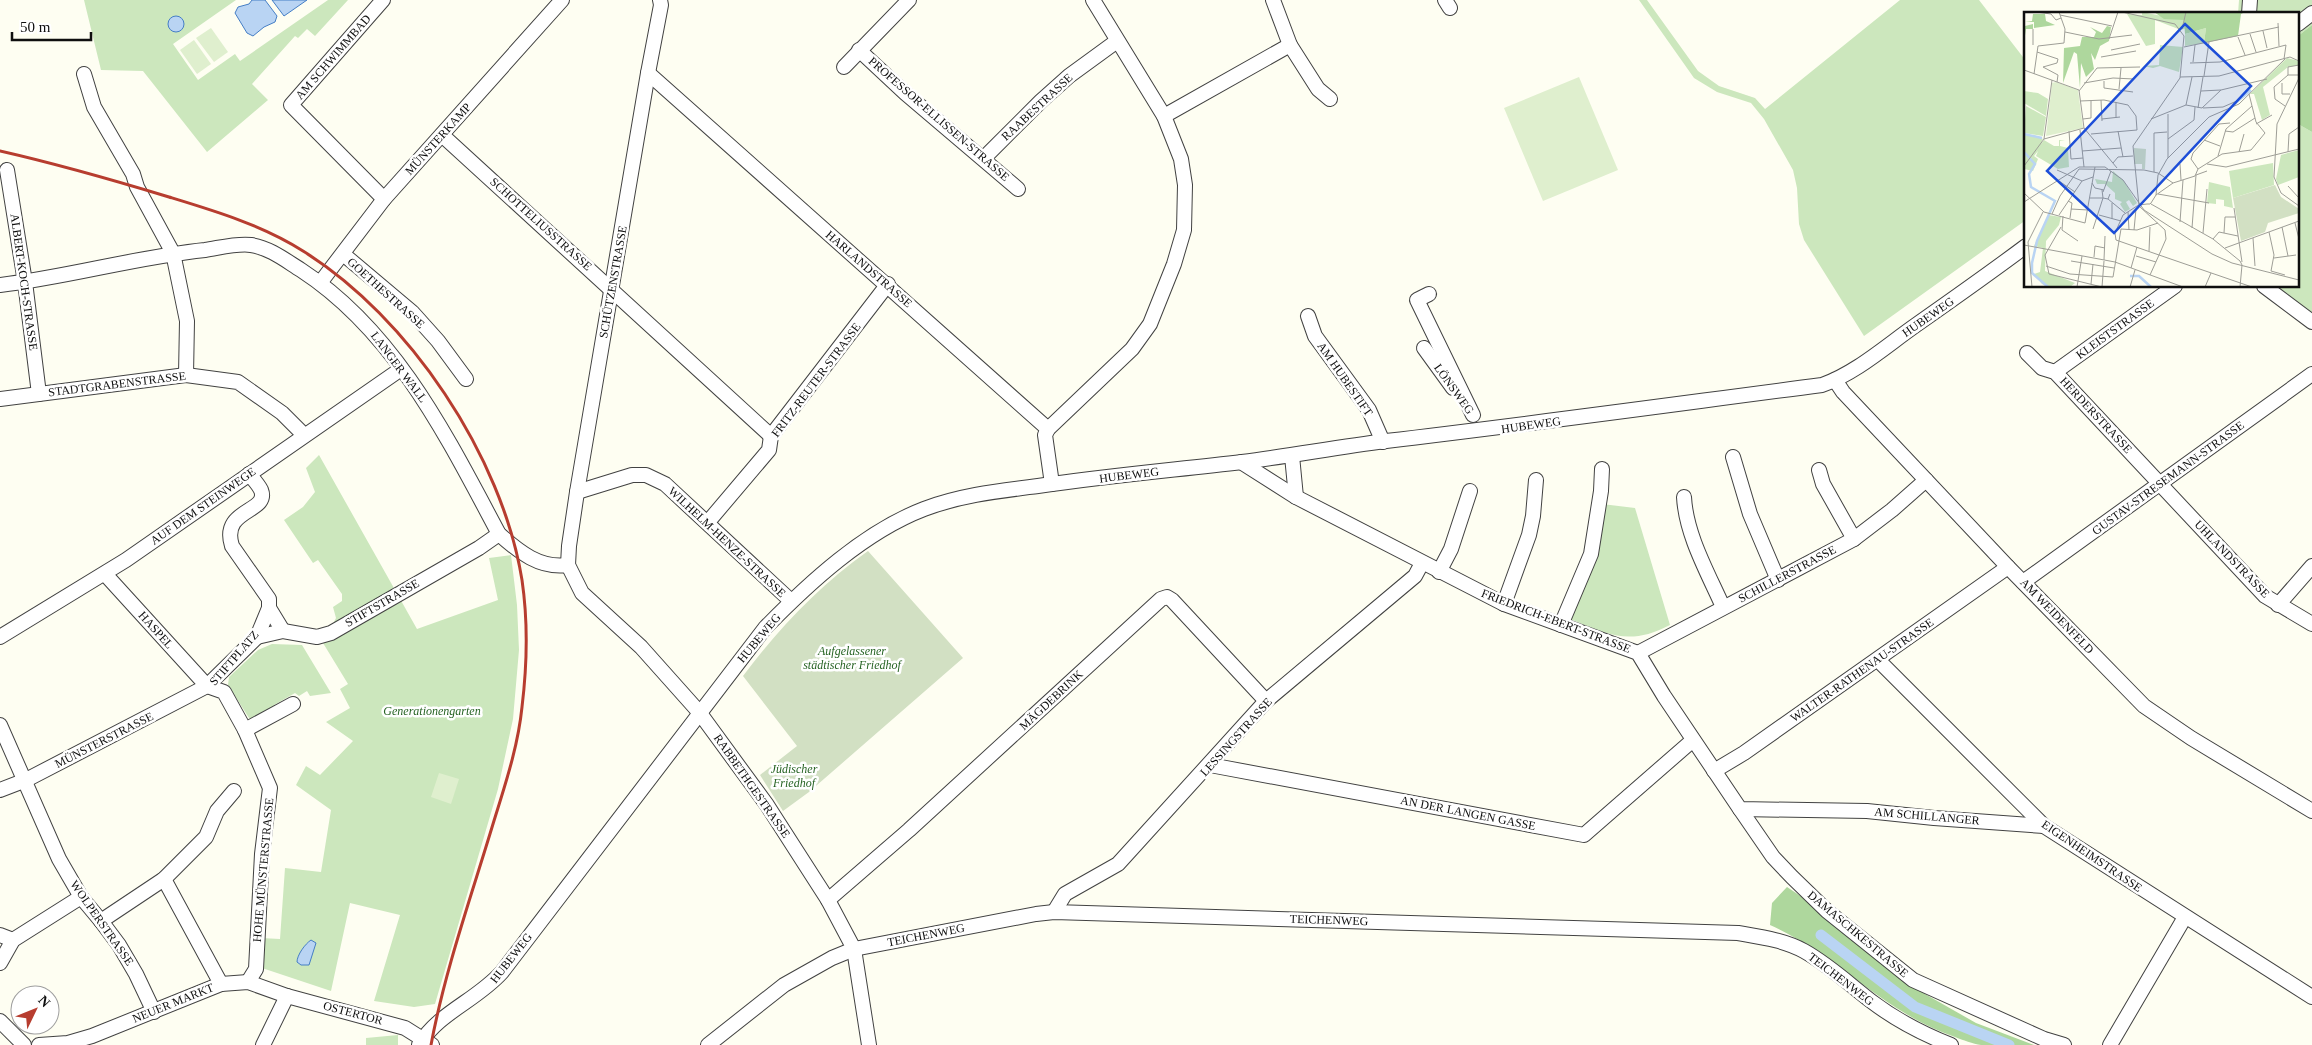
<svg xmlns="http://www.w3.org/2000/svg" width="2312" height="1045" viewBox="0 0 2312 1045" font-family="'Times New Roman',serif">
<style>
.green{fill:#cce7bd}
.forest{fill:#aed79d}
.cemetery{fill:#d2e0c3}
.pitch{fill:#dfefce}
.water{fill:#b9d4f3;stroke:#457ec5}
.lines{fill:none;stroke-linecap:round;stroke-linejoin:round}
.canal{stroke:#b9d4f3;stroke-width:11}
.minor-casing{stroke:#424242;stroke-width:16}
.minor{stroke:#fff;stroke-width:14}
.rail{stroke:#b73d2f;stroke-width:3}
.labels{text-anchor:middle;stroke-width:5;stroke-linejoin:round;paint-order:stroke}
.street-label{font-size:12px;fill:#0f0f0f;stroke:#fff}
.park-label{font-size:12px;font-style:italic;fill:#266323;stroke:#fff}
.inset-river{fill:none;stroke:#b9d4f3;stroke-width:2.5}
.inset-road{fill:none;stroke:#9e9e97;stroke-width:1}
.view{fill:#1d4ed8;fill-opacity:0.15;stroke:#1d4ed8;stroke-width:2.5}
.inset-edge{fill:none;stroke:#0f0f0f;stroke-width:2.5}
</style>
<rect width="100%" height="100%" fill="#fefef2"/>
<g class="green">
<polygon points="84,0 236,0 173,44 198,80 235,54 240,61 328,0 348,0 315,36 307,29 298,38 295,36 252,84 268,100 207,152 143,71 101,70"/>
<polygon points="1639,0 1647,0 1698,71 1719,86 1755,98 1765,109 1900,0 1979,0 2026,61 2026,220 1864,336 1804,240 1799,224 1797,188 1793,170 1764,119 1751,103 1717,92 1694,78"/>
<polygon points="2239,0 2312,0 2312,25 2298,36 2298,14 2238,14"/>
<polygon points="2298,124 2312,132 2312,313 2309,315 2272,286 2298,286"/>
<polygon points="319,455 417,629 498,600 489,558 511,555 517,605 519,650 513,719 498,789 435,1004 414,1007 374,1001 400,915 350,903 331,991 262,968 261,938 280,939 285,868 321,872 331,810 296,785 306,766 320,775 353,741 326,722 350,708 340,689 348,684 323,643 344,631 334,622 336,618 333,607 342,601 342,594 318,560 313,563 284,520 303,507 315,492 306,468"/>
<path d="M1602 504 1635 508 1670 625C1630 646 1609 635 1570 619Z"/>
<polygon points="272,644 302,645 331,693 310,696 307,691 299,696 295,693 274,705 273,711 255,719 249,718 228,685 229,677 258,650"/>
<polygon points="398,1035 398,1045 366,1045 366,1038"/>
</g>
<g class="forest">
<polygon points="2312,25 2312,132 2298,124 2298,36"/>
<path d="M1787 887 1811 903 1925 994 1976 1023 2034 1045C2017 1045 1998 1045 1981 1045 1973 1044 1963 1040 1955 1037 1884 1013 1838 956 1770 925L1772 903Z"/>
</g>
<path class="cemetery" d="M868 551 963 658 809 792 783 811 760 775 797 746 743 676C779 628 819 586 868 551Z"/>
<g class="pitch">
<polygon points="211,28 228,52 214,62 196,38"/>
<polygon points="194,40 211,64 197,74 180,50"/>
<polygon points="1579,77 1618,170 1543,201 1504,108"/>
<polygon points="439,773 459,779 451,804 431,797"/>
</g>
<g class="water">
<polygon points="252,0 265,0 277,16 275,22 264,27 253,36 247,33 235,13 238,7 249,4"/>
<polygon points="272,0 307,0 284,16"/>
<circle cx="176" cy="24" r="8"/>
<path d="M311 940 316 943 309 965H301L297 962C297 955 305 944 311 940Z"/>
</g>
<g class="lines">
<polyline class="canal" points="1821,935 1915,1007 2009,1045"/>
<g class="minor-casing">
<g id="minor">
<polyline points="383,0 291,105 384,199"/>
<polyline points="660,0 661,5 648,73 577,492 569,546 568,565 582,593 641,647 699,712 767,805 828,900 854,949 869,1045"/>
<polyline points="1273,0 1290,45 1318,89 1330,99"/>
<polyline points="1445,0 1450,8"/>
<polyline points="2249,14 2250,0"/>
<polyline points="2298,24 2312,13"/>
<polyline points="859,50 905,93 1018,189"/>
<polyline points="844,67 909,0"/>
<polyline points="648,73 1048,429"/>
<polyline points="84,74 94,107 133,174 137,187 173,253 187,321 186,375"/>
<polyline points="1164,116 1290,45"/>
<polyline points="442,135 771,436"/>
<polyline points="984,158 1041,101 1069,76 1117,41"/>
<polyline points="7,170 25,282 39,394"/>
<polyline points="343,254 412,312 438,341 466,379"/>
<polyline points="320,283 384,199 562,0"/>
<path d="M0 285C69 277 136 257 205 250 219 248 237 243 251 245 270 248 285 260 301 270 396 332 447 437 499 534 519 552 540 569 568 565"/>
<polyline points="2264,286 2312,322"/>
<polyline points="1429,294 1417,300 1473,415"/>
<polyline points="1308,316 1315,336 1369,410 1383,442"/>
<polyline points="1424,348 1453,388"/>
<polyline points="2027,353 2042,368 2055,372 2265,596 2312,624"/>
<polyline points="2055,372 2175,286"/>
<polyline points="1835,380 1843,392 2008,567 2144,706 2191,738 2312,811"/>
<polyline points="0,399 186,375 238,382 282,413 304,435"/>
<polyline points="1292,456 1296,497"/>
<polyline points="1733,457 1750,514 1778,580"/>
<polyline points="1241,462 1296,497 1504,604 1638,653 1664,696 1740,809 1867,811 1934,818 2044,826"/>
<polyline points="1819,470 1823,484 1854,539"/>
<path d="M249 474C253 479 258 484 261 490 270 513 220 508 232 546L269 599V608L283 631"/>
<polyline points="1052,484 1045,435 1048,429 1132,349 1150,324 1174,264 1184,230 1185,185 1181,159 1164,116 1093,0"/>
<polyline points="577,492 632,475 646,475 665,484 791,601"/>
<path d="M1684 497C1686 535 1708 573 1723 607"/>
<polyline points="708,522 769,450 771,436 888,284"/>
<polyline points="1439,572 1451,549 1470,491"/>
<polyline points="2023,582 2312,374"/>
<polyline points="1504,604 1529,535 1533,516 1536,480"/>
<polyline points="2278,605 2312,566"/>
<polyline points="269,608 257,637 207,686 224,692 245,730 293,704"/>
<polyline points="1561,625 1591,554 1601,491 1602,469"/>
<polyline points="0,637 126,560 401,369"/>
<polyline points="257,637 283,631 317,637 331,633 479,548 499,534"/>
<polyline points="1638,653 1854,539 1892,510 1926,480"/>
<polyline points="1878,660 2044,826 2312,997"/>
<polyline points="0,725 59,859 81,897 101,921 119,945 136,974 154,1012"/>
<polyline points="245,730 270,788 262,854 256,969 248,982"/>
<polyline points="1210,765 1584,835 1693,740"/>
<polyline points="1714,771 1744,753 2008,567"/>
<polyline points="0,790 26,780 207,686 105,574"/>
<polyline points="1740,809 1773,857 1792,877 1827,911 1913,980 2044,1039 2064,1045"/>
<polyline points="164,879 221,984"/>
<polyline points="828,900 909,830 1161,599 1167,597 1172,600 1266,701"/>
<polyline points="1054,912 1065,894 1118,864 1266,701 1415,576 1422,563"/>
<polyline points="101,921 164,879 206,837 217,811 234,791"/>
<polyline points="0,935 13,940"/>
<polyline points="0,963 13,940 81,897"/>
<polyline points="0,1021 24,1045"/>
<polyline points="39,1045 68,1043 92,1036 221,984 248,982 287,996 405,1028 432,1045"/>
<polyline points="263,1045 287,996"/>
<path d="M419 1045C439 1012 476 1001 502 972L765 628C809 583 864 532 924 509 961 495 999 491 1038 486 1106 476 1174 470 1242 462 1290 456 1338 447 1386 441 1531 424 1676 404 1822 385 1856 373 1886 346 1916 325 1953 299 1990 273 2026 246"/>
<path d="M708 1045 784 985 832 958 854 949 1036 914 1054 912 1738 933C1761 937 1784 940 1804 951 1829 965 1849 984 1871 1001 1896 1020 1923 1034 1951 1045"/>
<polyline points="2110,1045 2185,917"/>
</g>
</g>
<use href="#minor" class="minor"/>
<path class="rail" d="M0 151C57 164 113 180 169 197 215 211 262 225 303 251 409 317 502 456 522 580 528 621 527 666 522 707 518 747 505 785 493 824 471 897 445 970 431 1045"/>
</g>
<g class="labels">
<g class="street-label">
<text transform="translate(333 57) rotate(-49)" y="4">AM SCHWIMMBAD</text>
<text transform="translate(1037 107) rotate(-43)" y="4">RAABESTRASSE</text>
<text transform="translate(939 119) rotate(41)" y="4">PROFESSOR-ELLISSEN-STRASSE</text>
<text transform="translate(438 139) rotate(-48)" y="4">MÜNSTERKAMP</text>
<text transform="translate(541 224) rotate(42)" y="4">SCHOTTELIUSSTRASSE</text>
<text transform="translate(869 269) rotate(41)" y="4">HARLANDSTRASSE</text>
<text transform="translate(24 282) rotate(82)" y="4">ALBERT-KOCH-STRASSE</text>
<text transform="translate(613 282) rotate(-80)" y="4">SCHÜTZENSTRASSE</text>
<text transform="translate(386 293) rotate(42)" y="4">GOETHESTRASSE</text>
<text transform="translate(1928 317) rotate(-35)" y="4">HUBEWEG</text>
<text transform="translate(2115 329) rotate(-36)" y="4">KLEISTSTRASSE</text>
<text transform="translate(399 367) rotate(53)" y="4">LANGER WALL</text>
<text transform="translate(1345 379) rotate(55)" y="4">AM HUBESTIFT</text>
<text transform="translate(816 380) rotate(-53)" y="4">FRITZ-REUTER-STRASSE</text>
<text transform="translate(117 384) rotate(-7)" y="4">STADTGRABENSTRASSE</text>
<text transform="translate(1454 389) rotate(54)" y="4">LÖNSWEG</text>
<text transform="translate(2096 415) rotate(47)" y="4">HERDERSTRASSE</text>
<text transform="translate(1531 425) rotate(-8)" y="4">HUBEWEG</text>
<text transform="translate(1129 475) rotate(-7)" y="4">HUBEWEG</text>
<text transform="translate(2168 478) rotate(-36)" y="4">GUSTAV-STRESEMANN-STRASSE</text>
<text transform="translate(203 506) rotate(-35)" y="4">AUF DEM STEINWEGE</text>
<text transform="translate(727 542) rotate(43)" y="4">WILHELM-HENZE-STRASSE</text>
<text transform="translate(2232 559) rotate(46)" y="4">UHLANDSTRASSE</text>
<text transform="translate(1787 574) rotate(-28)" y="4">SCHILLERSTRASSE</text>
<text transform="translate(382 603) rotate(-30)" y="4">STIFTSTRASSE</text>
<text transform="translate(2057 616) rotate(46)" y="4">AM WEIDENFELD</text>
<text transform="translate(1556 621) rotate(21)" y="4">FRIEDRICH-EBERT-STRASSE</text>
<text transform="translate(156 630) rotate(48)" y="4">HASPEL</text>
<text transform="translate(759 638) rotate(-50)" y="4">HUBEWEG</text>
<text transform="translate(234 658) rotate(-49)" y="4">STIFTPLATZ</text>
<text transform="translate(1862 670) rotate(-35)" y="4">WALTER-RATHENAU-STRASSE</text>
<text transform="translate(1051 700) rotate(-43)" y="4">MÄGDEBRINK</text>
<text transform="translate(1236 737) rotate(-48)" y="4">LESSINGSTRASSE</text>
<text transform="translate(104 740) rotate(-27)" y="4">MÜNSTERSTRASSE</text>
<text transform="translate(752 786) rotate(55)" y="4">RABBETHGESTRASSE</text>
<text transform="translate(1468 813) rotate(11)" y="4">AN DER LANGEN GASSE</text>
<text transform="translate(1927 816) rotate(5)" y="4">AM SCHILLANGER</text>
<text transform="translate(2092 856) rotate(34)" y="4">EIGENHEIMSTRASSE</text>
<text transform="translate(263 870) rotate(-85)" y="4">HOHE MÜNSTERSTRASSE</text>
<text transform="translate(1329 920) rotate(2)" y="4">TEICHENWEG</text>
<text transform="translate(102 923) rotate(55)" y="4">WOLPERSTRASSE</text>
<text transform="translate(1858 934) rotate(40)" y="4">DAMASCHKESTRASSE</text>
<text transform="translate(926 935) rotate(-11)" y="4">TEICHENWEG</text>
<text transform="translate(511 958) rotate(-52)" y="4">HUBEWEG</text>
<text transform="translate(1841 979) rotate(37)" y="4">TEICHENWEG</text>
<text transform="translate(173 1003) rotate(-22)" y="4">NEUER MARKT</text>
<text transform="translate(353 1013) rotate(15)" y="4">OSTERTOR</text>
</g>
<g class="park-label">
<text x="852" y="655">Aufgelassener<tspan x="852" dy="14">städtischer Friedhof</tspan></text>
<text x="432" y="715">Generationengarten</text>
<text x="794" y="773">Jüdischer<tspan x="794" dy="14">Friedhof</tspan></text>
</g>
</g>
<g transform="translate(2024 12)">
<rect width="275" height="275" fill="#fefef2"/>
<path d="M118 0 138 4 151 0 161 9 162 16 157 18 131 8V32L122 34 103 2 118 3ZM182 16 180 31 161 34V22ZM136 33 159 35 155 60 136 54 129 56 119 54 135 53ZM263 46 275 49V53L264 55 239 75 246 103 238 108 230 82H226ZM0 79 14 81 24 87 22 104 0 91ZM2 94 22 105 19 124 0 121ZM0 122 13 124 19 127 17 132 20 128 30 134H35V128L41 129H36V134L44 136 45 155 34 157 12 144 14 139 10 144 14 147 9 159 0 157ZM275 138V165L254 173 252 167 257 143ZM249 151 250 173 209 186 205 159ZM89 159 100 169 113 191 109 194 105 188 102 190 106 197 101 200 96 192 98 190 91 187V181L81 172H73L71 167 88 170ZM185 170 206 175 209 196 200 194V188L192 187V192L183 191ZM24 203 37 205 35 213 22 229 21 259 51 271 46 275H25L18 272 10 262 16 260 19 236 10 234Z" fill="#cce7bd"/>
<path d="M0 0 1 10 8 9 9 2H21L22 9 31 13 10 16V10H1V14L9 12V17H2L0 30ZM130 0H221L217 2 214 24 180 31 182 16 161 22 160 8 140 7ZM83 14 87 15 85 29 76 34 71 48 67 41 70 57 62 65 57 51 56 76 53 42 50 40 39 71 40 36 56 34 58 25H70L72 20 66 15 78 21Z" fill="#aed79d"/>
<path d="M110 136 122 137 121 157H118V152H110ZM251 173 257 185 275 197V201L244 211 241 220 217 229 209 186Z" fill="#d2e0c3"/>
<path d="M32 70 54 78 59 116 22 124 28 71Z" fill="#dfefce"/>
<path class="inset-river" d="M209 93 227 78M0 122 18 126M0 140 11 152 5 162 7 175 31 189 13 229 8 251V261L24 275M106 264H115L127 275"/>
<path class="inset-road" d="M12 0 27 2 32 8 37 6M98 0 151 12 160 24 156 66 109 134 115 194M36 3 88 14M254 11 255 34M158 17 162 0M239 19 243 36M41 20 75 27 108 23M226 22 232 40M214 25 221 43M85 27 94 0M9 33V17M14 34 40 31 41 17 35 0M160 35 255 15M87 38 116 32M13 40 34 47 33 51 19 55 34 63 33 70M77 45 112 39M169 50 171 33M166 51 196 50 262 33 260 47M0 58 55 78 60 116M10 62 14 34M264 63V55L275 53M180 64 185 30M156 65 195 64 266 45 275 49M275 66 253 112 250 165 257 181 275 194M80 69V76L109 80M60 71 89 66 110 67M258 71V82H266M95 77 97 56M55 79 73 56 116 55M177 79 197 78 243 67M225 82 232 110 241 121M77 88 78 109M56 89 80 88 104 93 112 104 113 118M162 93 168 65M261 94 251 87 250 75 264 63H275M174 96 179 65M179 96 199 95 215 88M144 102V146M92 106V90M59 107 67 106V88M78 107 96 105M127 107 162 93 178 96 197 78M232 112 248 103M56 118 60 155M45 119 47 147 59 146M94 119 99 145M201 119 209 120 231 106M67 122 113 118M20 127 28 68M144 127 170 108 171 95M180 128 196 134M58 139 97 136M215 140 220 122M264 140 265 122 275 115M194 144 202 117 228 94M89 151 94 145 109 144M156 152 157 168M183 152 202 155 275 137M0 154 20 127 60 116 93 156M174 157 167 147 169 141 195 112 206 111M33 158 58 169M130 160V121L143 120M35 169 51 180M68 171 71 176 80 178M264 174 275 186M78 178 79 186 84 187 86 182M79 180 87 159M0 181 20 200 61 211 71 155M134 182 185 191M132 183 149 171 171 164 174 157 198 142 227 138 241 121M66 186H79L69 217M84 187 101 201M44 189 48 191 46 206M0 190 55 155H81L99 168 120 198 188 242 208 251 275 268M88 191V207M127 192 189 227 216 249 218 253 216 275M115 194 141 218 142 227 135 243 92 228 91 221 99 203 113 194 115 193 123 192H126L127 191 132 183 134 163 143 147 185 105 215 92 261 47M210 196 218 250M47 197 64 198M104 200 105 218M28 202 36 184 55 157 120 158 134 161 149 171M35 203 58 169 69 165M75 203 97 209M39 204 38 218 54 229M156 210 159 168M271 211 275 227M37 215 21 243 25 262 78 275 80 249M258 215 264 244M168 216 172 163 183 159M97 217 113 218 134 211M110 218 112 197M245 220 250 243 247 259 261 263M179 221 183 177M200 221 201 205H211M229 226 231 254M189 227 195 220 214 224M0 233 91 250 159 275M201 236 275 209M125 239 126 215M112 244 132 250M70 245 71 234 81 236M250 246 272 243M80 248 81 224M47 249 90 256M22 254 46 262 89 265 97 217M107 256 113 235M126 263 135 243 228 275M67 272 69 252M8 275 4 230 19 200M53 275 58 244M106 275 111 258M181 275 187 261"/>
<path class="view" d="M161 12 227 74 90 221 23 159Z"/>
<rect width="275" height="275" class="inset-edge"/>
</g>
<g transform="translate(35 1010) rotate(47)"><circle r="24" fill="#ffffff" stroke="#9f9f9f"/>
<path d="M0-4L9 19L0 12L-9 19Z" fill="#b73d2f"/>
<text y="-8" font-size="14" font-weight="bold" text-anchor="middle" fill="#0f0f0f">N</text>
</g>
<path d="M12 32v8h79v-8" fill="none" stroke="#0f0f0f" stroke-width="2.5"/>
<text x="20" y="32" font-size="15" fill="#0f0f0f" stroke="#ffffff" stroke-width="4" paint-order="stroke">50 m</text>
</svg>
